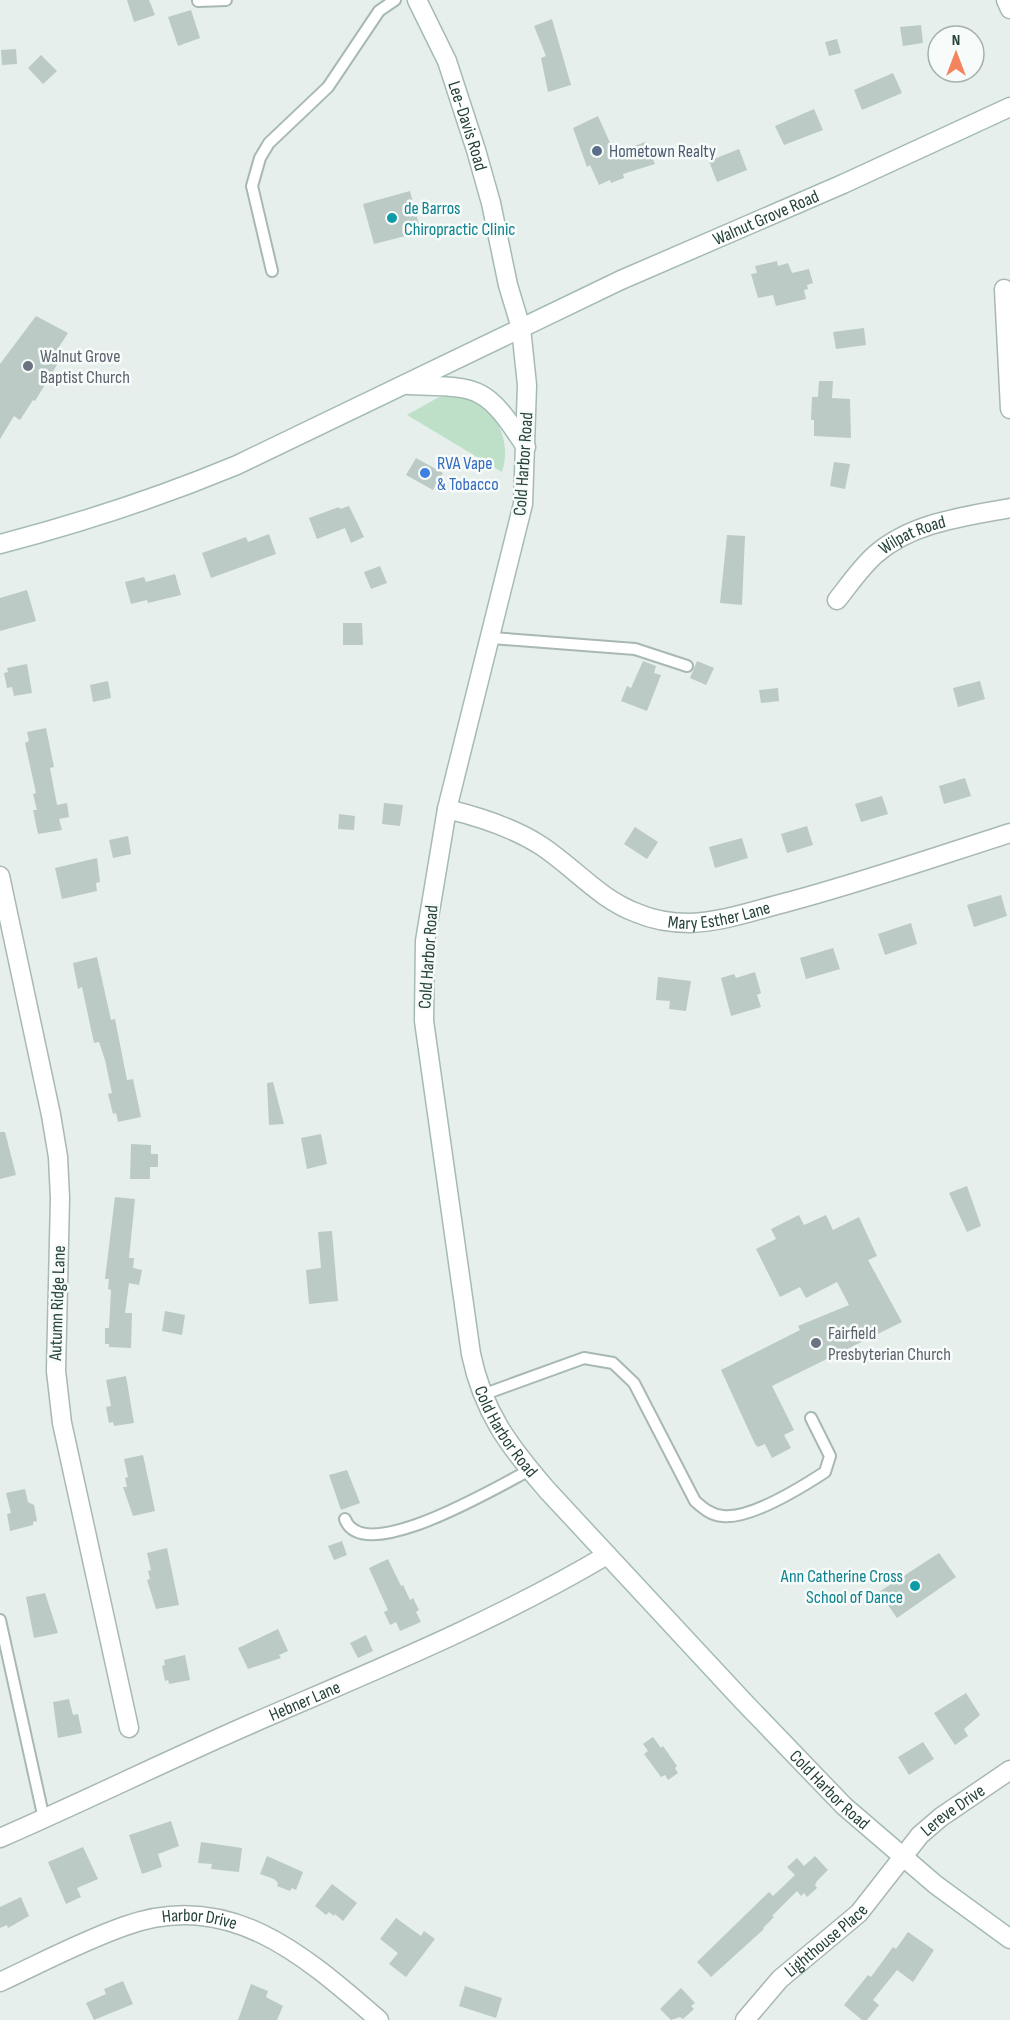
<svg xmlns="http://www.w3.org/2000/svg" width="1010" height="2020" viewBox="0 0 1010 2020" font-family="'Sofia Sans Condensed',sans-serif">
<style>
.green{fill:#bfe0c8}
.building{fill:#bbcac4}
.lines{fill:none;stroke-linecap:round;stroke-linejoin:round}
.service-casing{stroke:#a8b8b2;stroke-width:14}
.minor-casing{stroke:#a8b8b2;stroke-width:21}
.secondary-casing{stroke:#a4bbb3;stroke-width:21}
.service{stroke:#fff;stroke-width:10}
.minor{stroke:#fff;stroke-width:18}
.secondary{stroke:#fff;stroke-width:18}
.service-dot{fill:#5c6f8a;stroke:#f7fbf9;stroke-width:2}
.culture-dot{fill:#0f9aa8;stroke:#f7fbf9;stroke-width:2}
.worship-dot{fill:#6b7280;stroke:#f7fbf9;stroke-width:2}
.shop-dot{fill:#3f7fe0;stroke:#f7fbf9;stroke-width:2}
.labels{text-anchor:middle;stroke-width:5;stroke-linejoin:round;paint-order:stroke}
.street-label{font-size:18px;fill:#24423a;stroke:#f7fbf9}
.service-label{font-size:18px;fill:#4e5e75;stroke:#f7fbf9;text-anchor:start}
.culture-label{font-size:18px;fill:#0d838f;stroke:#f7fbf9;text-anchor:start}
.worship-label{font-size:18px;fill:#5b616d;stroke:#f7fbf9;text-anchor:start}
.shop-label{font-size:18px;fill:#366cbe;stroke:#f7fbf9;text-anchor:start}
</style>
<rect width="100%" height="100%" fill="#e6efeb"/>
<path class="green" d="M460 395C493 405 513 437 502 472L407 415 439 397Z"/>
<g class="building">
<polygon points="127,0 149,0 155,15 134,22"/>
<polygon points="191,10 200,38 178,46 168,17"/>
<polygon points="552,19 571,85 548,92 541,58 546,56 534,26"/>
<polygon points="921,25 923,43 903,46 900,27"/>
<polygon points="837,39 841,53 829,56 825,42"/>
<polygon points="16,49 17,64 2,65 1,50"/>
<polygon points="41,55 57,71 43,84 28,68"/>
<polygon points="893,73 902,93 862,110 854,90"/>
<polygon points="814,109 823,130 784,145 775,126"/>
<polygon points="598,116 615,154 645,142 655,164 623,174 624,178 611,183 610,180 599,185 590,165 587,167 573,128"/>
<polygon points="739,149 747,170 717,182 709,161"/>
<polygon points="410,191 421,232 374,244 363,204"/>
<polygon points="777,261 778,266 788,263 792,273 809,269 813,283 807,285 808,289 804,290 806,299 776,306 773,295 758,298 751,274 757,273 755,266"/>
<polygon points="36,316 68,333 57,350 63,355 35,401 33,400 20,420 14,416 0,439 0,364"/>
<polygon points="864,328 866,345 836,349 833,332"/>
<polygon points="819,381 833,381 832,398 850,399 851,438 814,436 814,420 811,420 812,397 818,397"/>
<polygon points="416,458 443,473 433,490 406,475"/>
<polygon points="834,462 850,464 845,489 830,486"/>
<polygon points="349,506 364,537 351,543 345,528 317,539 309,518 339,507 340,509"/>
<polygon points="269,534 276,554 211,578 202,553 246,537 248,542"/>
<polygon points="727,535 745,536 742,605 720,603"/>
<polygon points="380,566 387,583 371,589 364,572"/>
<polygon points="175,574 181,595 148,603 147,600 131,604 125,582 144,577 146,582"/>
<polygon points="27,590 36,621 0,631 0,598"/>
<polygon points="343,623 362,623 363,645 343,645"/>
<polygon points="643,661 656,666 654,673 661,675 647,711 621,701 627,686 631,688"/>
<polygon points="697,661 714,668 706,685 690,678"/>
<polygon points="27,664 32,693 14,696 12,687 7,688 4,673 8,672 7,668"/>
<polygon points="108,681 111,698 93,702 90,685"/>
<polygon points="980,681 985,699 958,707 953,688"/>
<polygon points="778,688 779,701 761,703 759,690"/>
<polygon points="46,728 54,767 50,768 57,805 67,803 69,817 59,819 62,830 38,834 33,810 37,810 33,794 36,793 25,743 29,741 27,732"/>
<polygon points="965,778 971,796 944,804 939,786"/>
<polygon points="882,796 888,814 861,822 855,804"/>
<polygon points="384,803 403,805 400,826 382,824"/>
<polygon points="339,814 355,816 354,830 338,829"/>
<polygon points="807,826 813,845 787,853 781,834"/>
<polygon points="635,827 658,842 647,859 624,844"/>
<polygon points="128,836 131,854 113,858 109,840"/>
<polygon points="742,838 748,858 715,868 709,847"/>
<polygon points="97,858 100,882 96,883 97,891 62,899 55,868"/>
<polygon points="1001,895 1007,916 974,927 967,905"/>
<polygon points="911,923 917,944 885,955 878,934"/>
<polygon points="833,948 840,969 806,979 800,958"/>
<polygon points="97,957 111,1020 115,1019 127,1080 133,1079 141,1117 118,1122 116,1113 113,1114 108,1094 112,1093 105,1060 99,1042 94,1043 82,987 78,989 73,963"/>
<polygon points="755,972 761,993 757,995 761,1007 731,1016 721,978 734,974 736,978"/>
<polygon points="658,977 691,981 686,1011 669,1009 670,1001 656,1000"/>
<polygon points="273,1082 284,1124 269,1125 267,1083"/>
<polygon points="0,1132 5,1132 16,1175 0,1179"/>
<polygon points="321,1134 327,1164 307,1169 301,1138"/>
<polygon points="131,1144 151,1145 151,1154 158,1154 158,1167 150,1167 150,1179 130,1179"/>
<polygon points="967,1186 981,1226 967,1232 949,1193"/>
<polygon points="115,1197 135,1199 129,1258 134,1258 133,1268 142,1270 139,1285 129,1283 125,1313 132,1313 131,1348 109,1347 109,1344 105,1344 105,1328 109,1328 111,1290 108,1289 109,1279 105,1279"/>
<polygon points="799,1215 804,1225 826,1215 833,1230 859,1217 877,1256 868,1260 902,1322 772,1386 794,1430 784,1435 791,1448 772,1458 765,1444 758,1447 755,1444 721,1370 800,1330 798,1326 849,1305 837,1282 806,1298 800,1287 780,1297 756,1249 776,1239 771,1229"/>
<polygon points="332,1231 338,1301 309,1304 306,1270 321,1268 318,1232"/>
<polygon points="165,1311 185,1315 182,1335 162,1331"/>
<polygon points="126,1376 134,1423 114,1426 113,1422 109,1423 106,1407 111,1406 106,1380"/>
<polygon points="143,1455 155,1511 133,1516 123,1487 127,1487 125,1478 128,1477 124,1459"/>
<polygon points="347,1470 360,1503 341,1510 329,1475"/>
<polygon points="25,1489 28,1502 34,1505 37,1521 33,1522 33,1525 10,1531 7,1514 11,1513 6,1493"/>
<polygon points="342,1541 347,1555 334,1560 328,1546"/>
<polygon points="167,1548 179,1605 156,1609 147,1580 150,1579 148,1571 151,1570 147,1553"/>
<polygon points="939,1553 956,1577 897,1618 879,1592"/>
<polygon points="388,1559 401,1586 403,1585 410,1600 413,1598 419,1610 416,1612 421,1622 400,1631 396,1622 390,1625 384,1612 388,1610 369,1568"/>
<polygon points="45,1593 58,1633 34,1638 26,1597"/>
<polygon points="278,1629 288,1651 279,1655 281,1658 248,1669 238,1648"/>
<polygon points="366,1635 373,1651 358,1658 350,1643"/>
<polygon points="185,1655 190,1680 169,1684 168,1680 165,1681 162,1666 165,1665 164,1660"/>
<polygon points="966,1693 980,1715 964,1729 968,1736 955,1745 934,1713"/>
<polygon points="69,1699 73,1715 78,1714 82,1733 58,1738 53,1702"/>
<polygon points="653,1737 661,1748 663,1746 677,1766 675,1768 678,1773 668,1780 665,1775 661,1777 644,1754 648,1751 643,1744"/>
<polygon points="923,1742 934,1759 909,1775 898,1757"/>
<polygon points="171,1821 179,1846 158,1854 162,1867 142,1874 129,1835"/>
<polygon points="201,1842 242,1848 239,1872 211,1869 212,1864 198,1863"/>
<polygon points="83,1847 98,1879 77,1888 81,1897 66,1904 48,1862"/>
<polygon points="267,1856 303,1872 296,1890 292,1888 290,1891 277,1886 278,1883 274,1879 260,1874"/>
<polygon points="815,1856 828,1870 817,1881 815,1885 817,1888 807,1897 804,1893 801,1896 797,1891 772,1916 774,1917 763,1928 764,1929 711,1977 697,1962 769,1892 773,1896 795,1875 787,1867 797,1858 804,1866"/>
<polygon points="332,1884 357,1903 343,1921 335,1914 334,1916 329,1912 326,1915 315,1906"/>
<polygon points="21,1897 29,1916 8,1928 7,1925 0,1928 0,1907"/>
<polygon points="396,1918 421,1936 424,1931 435,1939 406,1977 389,1964 398,1953 380,1939"/>
<polygon points="908,1932 934,1950 913,1982 897,1970 873,2000 879,2005 867,2020 862,2020 844,2005 868,1975 871,1977 893,1947 896,1949"/>
<polygon points="123,1981 133,2004 94,2020 86,2003 106,1994 104,1989"/>
<polygon points="251,1984 268,1991 266,1997 283,2006 277,2020 238,2020"/>
<polygon points="465,1986 502,1998 496,2018 459,2006"/>
<polygon points="681,1988 695,2003 691,2006 694,2009 683,2019 680,2017 671,2020 660,2009"/>
</g>
<g class="lines">
<g class="service-casing">
<g id="service">
<polyline points="198,1 226,0"/>
<polyline points="272,271 252,186 260,158 269,143 328,87 379,11 395,0"/>
<polyline points="492,638 635,649 687,666"/>
<path d="M482 1395 584 1358 613 1363 634 1383 695 1501C704 1509 711 1515 723 1516 751 1519 802 1487 825 1472L830 1456 811 1418"/>
<path d="M345 1519C363 1568 500 1485 530 1470"/>
<polyline points="0,1620 44,1819"/>
</g>
</g>
<g class="minor-casing">
<g id="minor">
<polyline points="1006,0 1010,9"/>
<polyline points="1004,289 1010,409"/>
<path id="s1" d="M837 600C849 585 861 567 876 554 913 522 964 517 1010 508"/>
<path id="s2" d="M447 809C480 817 512 827 540 845 574 867 599 899 637 913 653 920 673 923 690 923 722 922 753 911 784 903 860 883 935 857 1010 833"/>
<polyline points="0,876 51,1115 58,1157 60,1198 56,1371 62,1423 129,1728"/>
<path id="s3" d="M0 1838C85 1801 168 1760 253 1723 373 1671 494 1622 607 1555"/>
<path id="s4" d="M0 1982C41 1963 82 1941 125 1926 230 1888 305 1956 379 2020"/>
<path id="s5" d="M745 2020 780 1979 859 1913 920 1835 941 1817 1010 1770"/>
</g>
</g>
<g class="secondary-casing">
<g id="secondary">
<path id="s6" d="M417 0 447 61 476 150 491 203 508 285 521 328 527 385 523 504 447 809 425 941 424 1021 471 1354C483 1412 509 1446 547 1490L743 1701 844 1806 936 1885 1010 1939"/>
<path d="M408 385C481 387 485 385 526 447"/>
<path id="s7" d="M0 544C81 523 160 497 237 465L621 280 843 184 1010 107"/>
</g>
</g>
<use href="#service" class="service"/>
<use href="#minor" class="minor"/>
<use href="#secondary" class="secondary"/>
</g>
<circle class="service-dot" cx="597" cy="151" r="6"/>
<g class="culture-dot">
<circle cx="392" cy="218" r="6"/>
<circle cx="915" cy="1586" r="6"/>
</g>
<g class="worship-dot">
<circle cx="28" cy="366" r="6"/>
<circle cx="816" cy="1343" r="6"/>
</g>
<circle class="shop-dot" cx="425" cy="473" r="6"/>
<g class="labels">
<g class="street-label">
<text dy="6" stroke="none"><textPath href="#s6" startOffset="136">Lee-Davis Road</textPath></text>
<text dy="6" stroke="none"><textPath href="#s7" startOffset="834">Walnut Grove Road</textPath></text>
<text transform="translate(523 464) rotate(-86)" y="6">Cold Harbor Road</text>
<text dy="6" stroke="none"><textPath href="#s1" startOffset="102">Wilpat Road</textPath></text>
<text dy="6" stroke="none"><textPath href="#s2" startOffset="303">Mary Esther Lane</textPath></text>
<text transform="translate(428 957) rotate(-86)" y="6">Cold Harbor Road</text>
<text transform="translate(57 1303) rotate(-88)" y="6">Autumn Ridge Lane</text>
<text dy="6" stroke="none"><textPath href="#s6" startOffset="1472">Cold Harbor Road</textPath></text>
<text dy="6" stroke="none"><textPath href="#s3" startOffset="334">Hebner Lane</textPath></text>
<text dy="6" stroke="none"><textPath href="#s6" startOffset="1956">Cold Harbor Road</textPath></text>
<text dy="6" stroke="none"><textPath href="#s5" startOffset="297">Lereve Drive</textPath></text>
<text dy="6" stroke="none"><textPath href="#s4" startOffset="213">Harbor Drive</textPath></text>
<text dy="6" stroke="none"><textPath href="#s5" startOffset="114">Lighthouse Place</textPath></text>
</g>
<g class="service-label">
<text x="609" y="157">Hometown Realty</text>
</g>
<g class="culture-label">
<text x="404" y="214">de Barros<tspan x="404" dy="21">Chiropractic Clinic</tspan></text>
<text x="903" y="1582" text-anchor="end">Ann Catherine Cross<tspan x="903" dy="21">School of Dance</tspan></text>
</g>
<g class="worship-label">
<text x="40" y="362">Walnut Grove<tspan x="40" dy="21">Baptist Church</tspan></text>
<text x="828" y="1339">Fairfield<tspan x="828" dy="21">Presbyterian Church</tspan></text>
</g>
<g class="shop-label">
<text x="437" y="469">RVA Vape<tspan x="437" dy="21">&amp; Tobacco</tspan></text>
</g>
</g>
<g transform="translate(956 54)"><circle r="28" fill="#f7fbf9" stroke="#a3b1ad" stroke-width="1.5"/>
<path d="M0-4.5L10 22L0 15L-10 22Z" fill="#f4845f"/>
<text y="-9" font-size="16" font-weight="bold" text-anchor="middle" fill="#24423a">N</text>
</g>
</svg>
